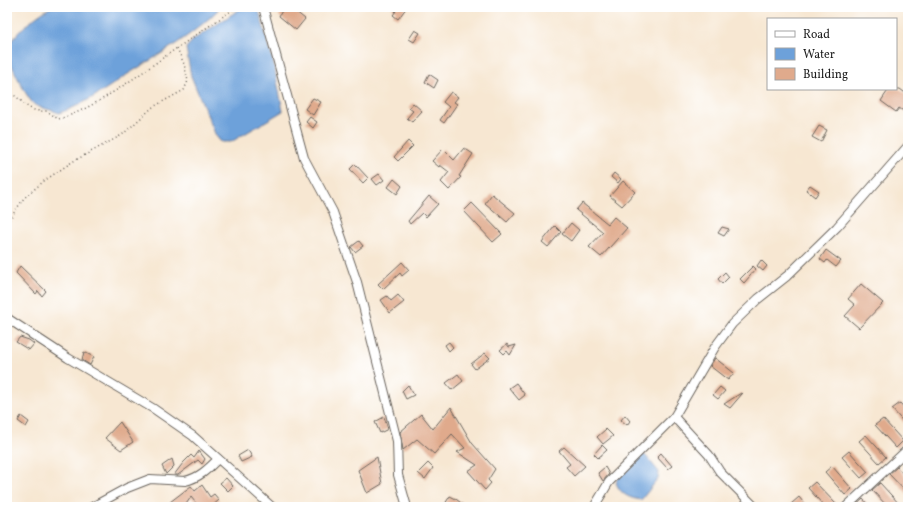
<svg xmlns="http://www.w3.org/2000/svg" width="915" height="514" viewBox="0 0 915 514" font-family="Vollkorn,serif">
<style>
.water{fill:#6da1da;stroke:#445e7b}
.building{fill:#e0aa8c}
.lines{fill:none;stroke-linecap:round;stroke-linejoin:round}
.minor-casing{stroke:#69635c;stroke-width:10}
.path{stroke:#69635c;stroke-width:1.5;stroke-dasharray:1 3;stroke-linecap:butt}
.minor{stroke:#fff;stroke-width:8}
</style>
<rect width="100%" height="100%" fill="#fff"/>
<filter id="ink" filterUnits="userSpaceOnUse"><feTurbulence type="fractalNoise" baseFrequency=".025" numOctaves="2"/><feDisplacementMap in="SourceGraphic" scale="8" xChannelSelector="R" yChannelSelector="G"/><feConvolveMatrix kernelMatrix="1 2 1 2 8 2 1 2 1" color-interpolation-filters="sRGB"/></filter>
<filter id="wash" filterUnits="userSpaceOnUse"><feTurbulence type="fractalNoise" baseFrequency=".012" numOctaves="4" result="noise"/><feDisplacementMap in="SourceGraphic" scale="16" xChannelSelector="R" yChannelSelector="G"/><feGaussianBlur stdDeviation="0.9" result="paint"/><feColorMatrix in="noise" values="0 0 0 0 0 0 0 0 0 0 0 0 0 0 0 0 0 1.4 0 .05"/><feComposite in="paint" operator="in"/></filter>
<g filter="url(#wash)">
<rect width="100%" height="100%" fill="#f7e7d2"/>
<g class="water">
<path d="M51 7H217L218 10C192 36 159 55 128 74 106 89 84 105 59 113 51 109 42 109 35 105 27 100 11 64 7 54 7 37 36 16 51 7Z"/>
<polygon points="243,7 258,7 273,61 283,111 231,142 221,142 216,136 191,76 186,48 193,40"/>
<path d="M642 455H645L659 472 658 479 641 500C629 498 621 495 616 483L618 478Z"/>
</g>
<g id="blocks">
<g class="building">
<polygon points="284,7 290,7 305,19 296,30 279,16"/>
<polygon points="391,7 407,7 398,19 393,15 396,11"/>
<polygon points="415,30 420,33 414,42 409,39"/>
<polygon points="429,74 438,80 434,88 425,82"/>
<polygon points="889,89 900,89 908,95 908,114 899,108 896,112 881,101"/>
<polygon points="451,92 458,97 454,102 457,104 444,123 440,120 449,107 443,102"/>
<polygon points="313,98 321,102 313,115 305,109"/>
<polygon points="413,103 422,111 412,122 407,118 413,111 409,108"/>
<polygon points="310,117 317,122 313,128 306,122"/>
<polygon points="819,126 827,130 821,142 812,137"/>
<polygon points="408,141 413,146 398,161 394,157"/>
<polygon points="464,148 473,154 459,176 461,177 449,190 441,182 449,172 440,165 439,167 432,161 443,149 454,160"/>
<polygon points="355,164 368,178 363,183 350,169"/>
<polygon points="614,173 621,179 618,183 611,177"/>
<polygon points="379,174 384,180 377,185 372,179"/>
<polygon points="394,179 402,186 397,194 388,187"/>
<polygon points="623,181 635,192 622,206 610,196"/>
<polygon points="810,185 819,191 815,197 806,190"/>
<polygon points="492,194 515,213 507,222 485,203"/>
<polygon points="429,196 438,204 426,217 422,213 410,224 408,221"/>
<polygon points="472,203 502,234 493,242 464,211"/>
<polygon points="582,203 608,224 614,217 627,228 601,257 589,247 603,232 576,210"/>
<polygon points="571,223 579,230 571,241 562,234"/>
<polygon points="555,226 561,232 548,247 542,242"/>
<polygon points="722,227 729,229 724,236 718,233"/>
<polygon points="359,241 363,246 355,252 351,247"/>
<polygon points="826,250 841,261 836,267 827,260 825,263 820,259"/>
<polygon points="761,260 767,266 763,271 757,266"/>
<polygon points="402,262 409,270 402,276 400,273 383,289 378,284"/>
<polygon points="20,266 46,291 42,296 38,291 36,294 16,273"/>
<polygon points="753,266 756,269 744,283 740,279"/>
<polygon points="725,272 729,277 722,284 718,279"/>
<polygon points="861,284 883,303 859,328 845,316 855,305 848,299"/>
<polygon points="398,295 404,302 390,313 381,300 387,296 391,301"/>
<polygon points="20,337 29,340 34,344 29,350 16,342"/>
<polygon points="449,342 453,347 449,351 445,345"/>
<polygon points="507,344 509,347 516,345 510,355 507,351 504,354 500,350"/>
<polygon points="84,352 94,357 90,365 82,360"/>
<polygon points="485,353 490,358 475,369 471,364"/>
<polygon points="715,358 734,373 728,380 710,366"/>
<polygon points="458,374 463,381 452,390 446,383"/>
<polygon points="516,383 525,395 519,400 509,388"/>
<polygon points="408,385 414,395 406,399 402,391"/>
<polygon points="720,387 725,391 718,399 713,395"/>
<polygon points="741,393 742,394 730,408 724,404"/>
<polygon points="900,403 908,412 908,427 892,409"/>
<polygon points="451,407 472,443 495,469 488,480 491,483 485,490 468,471 477,465 457,452 465,448 452,434 434,454 417,439 403,450 400,432 421,414 433,429"/>
<polygon points="625,415 630,421 627,425 621,420"/>
<polygon points="21,416 29,422 26,427 18,421"/>
<polygon points="384,417 388,429 380,433 375,422"/>
<polygon points="883,419 903,441 896,448 875,425"/>
<polygon points="120,422 133,442 121,450 105,438"/>
<polygon points="606,429 613,436 603,444 597,437"/>
<polygon points="866,435 886,457 879,463 859,441"/>
<polygon points="602,445 607,450 598,458 594,454"/>
<polygon points="564,447 585,466 574,476 566,467 570,464 559,451"/>
<polygon points="248,450 252,457 241,462 238,456"/>
<polygon points="199,451 205,459 202,464 198,460 178,475 174,475 183,463 191,455 194,458"/>
<polygon points="849,451 868,472 861,478 842,457"/>
<polygon points="661,453 672,466 668,469 657,457"/>
<polygon points="377,457 382,484 367,493 358,470"/>
<polygon points="172,459 174,466 166,474 162,466"/>
<polygon points="428,463 433,468 425,479 418,473"/>
<polygon points="832,466 852,489 845,495 825,472"/>
<polygon points="605,467 609,474 603,481 598,473"/>
<polygon points="897,467 908,479 908,494 889,474"/>
<polygon points="226,478 233,486 228,491 220,483"/>
<polygon points="815,482 836,504 833,507 825,507 808,488"/>
<polygon points="880,483 902,507 888,507 872,490"/>
<polygon points="202,485 210,497 214,494 219,500 211,507 199,507 191,497 184,507 176,507 170,502 191,486 195,491"/>
<polygon points="450,496 456,499 466,507 443,507"/>
<polygon points="799,497 807,507 794,507 791,504"/>
<polygon points="863,499 870,507 854,507"/>
</g>
</g>
</g>
<g filter="url(#ink)">
<use href="#blocks" fill-opacity="0" stroke="#69635c" stroke-width="1"/>
<g class="lines">
<g class="minor-casing">
<g id="minor">
<polyline points="263,7 304,158 333,212 357,282 397,441 398,475 407,507"/>
<polyline points="7,318 68,358 154,409 193,436 272,507"/>
<polyline points="674,417 709,455 720,472 755,507"/>
<path d="M92 507 127 488 150 479 185 481C199 478 208 469 218 459"/>
<polyline points="594,507 609,482 674,417 715,347 732,324 758,299 787,276 837,227 908,146"/>
<polyline points="846,507 908,449"/>
</g>
</g>
<g class="path">
<path d="M7 93C23 95 22 113 47 111L58 119C91 112 148 68 177 48"/>
<polyline points="7,223 24,198 44,181 72,162 122,135 153,107 184,90 188,81 184,64 177,48 237,7"/>
</g>
<use href="#minor" class="minor"/>
</g>
</g>
<rect width="915" height="514" fill="none" stroke="#fff" stroke-width="24"/>
<rect x="767" y="18" width="130" height="72" fill="#ffffff" stroke="#a4a4a4"/>
<rect x="775" y="31" width="20" height="6" fill="#ffffff" stroke="#a4a4a4"/>
<text x="803" y="38" font-size="12" fill="#1c1c1c">Road</text>
<rect x="775" y="48" width="20" height="12" fill="#6da1da" stroke="#a4a4a4"/>
<text x="803" y="58" font-size="12" fill="#1c1c1c">Water</text>
<rect x="775" y="68" width="20" height="12" fill="#e0aa8c" stroke="#a4a4a4"/>
<text x="803" y="78" font-size="12" fill="#1c1c1c">Building</text>
</svg>
